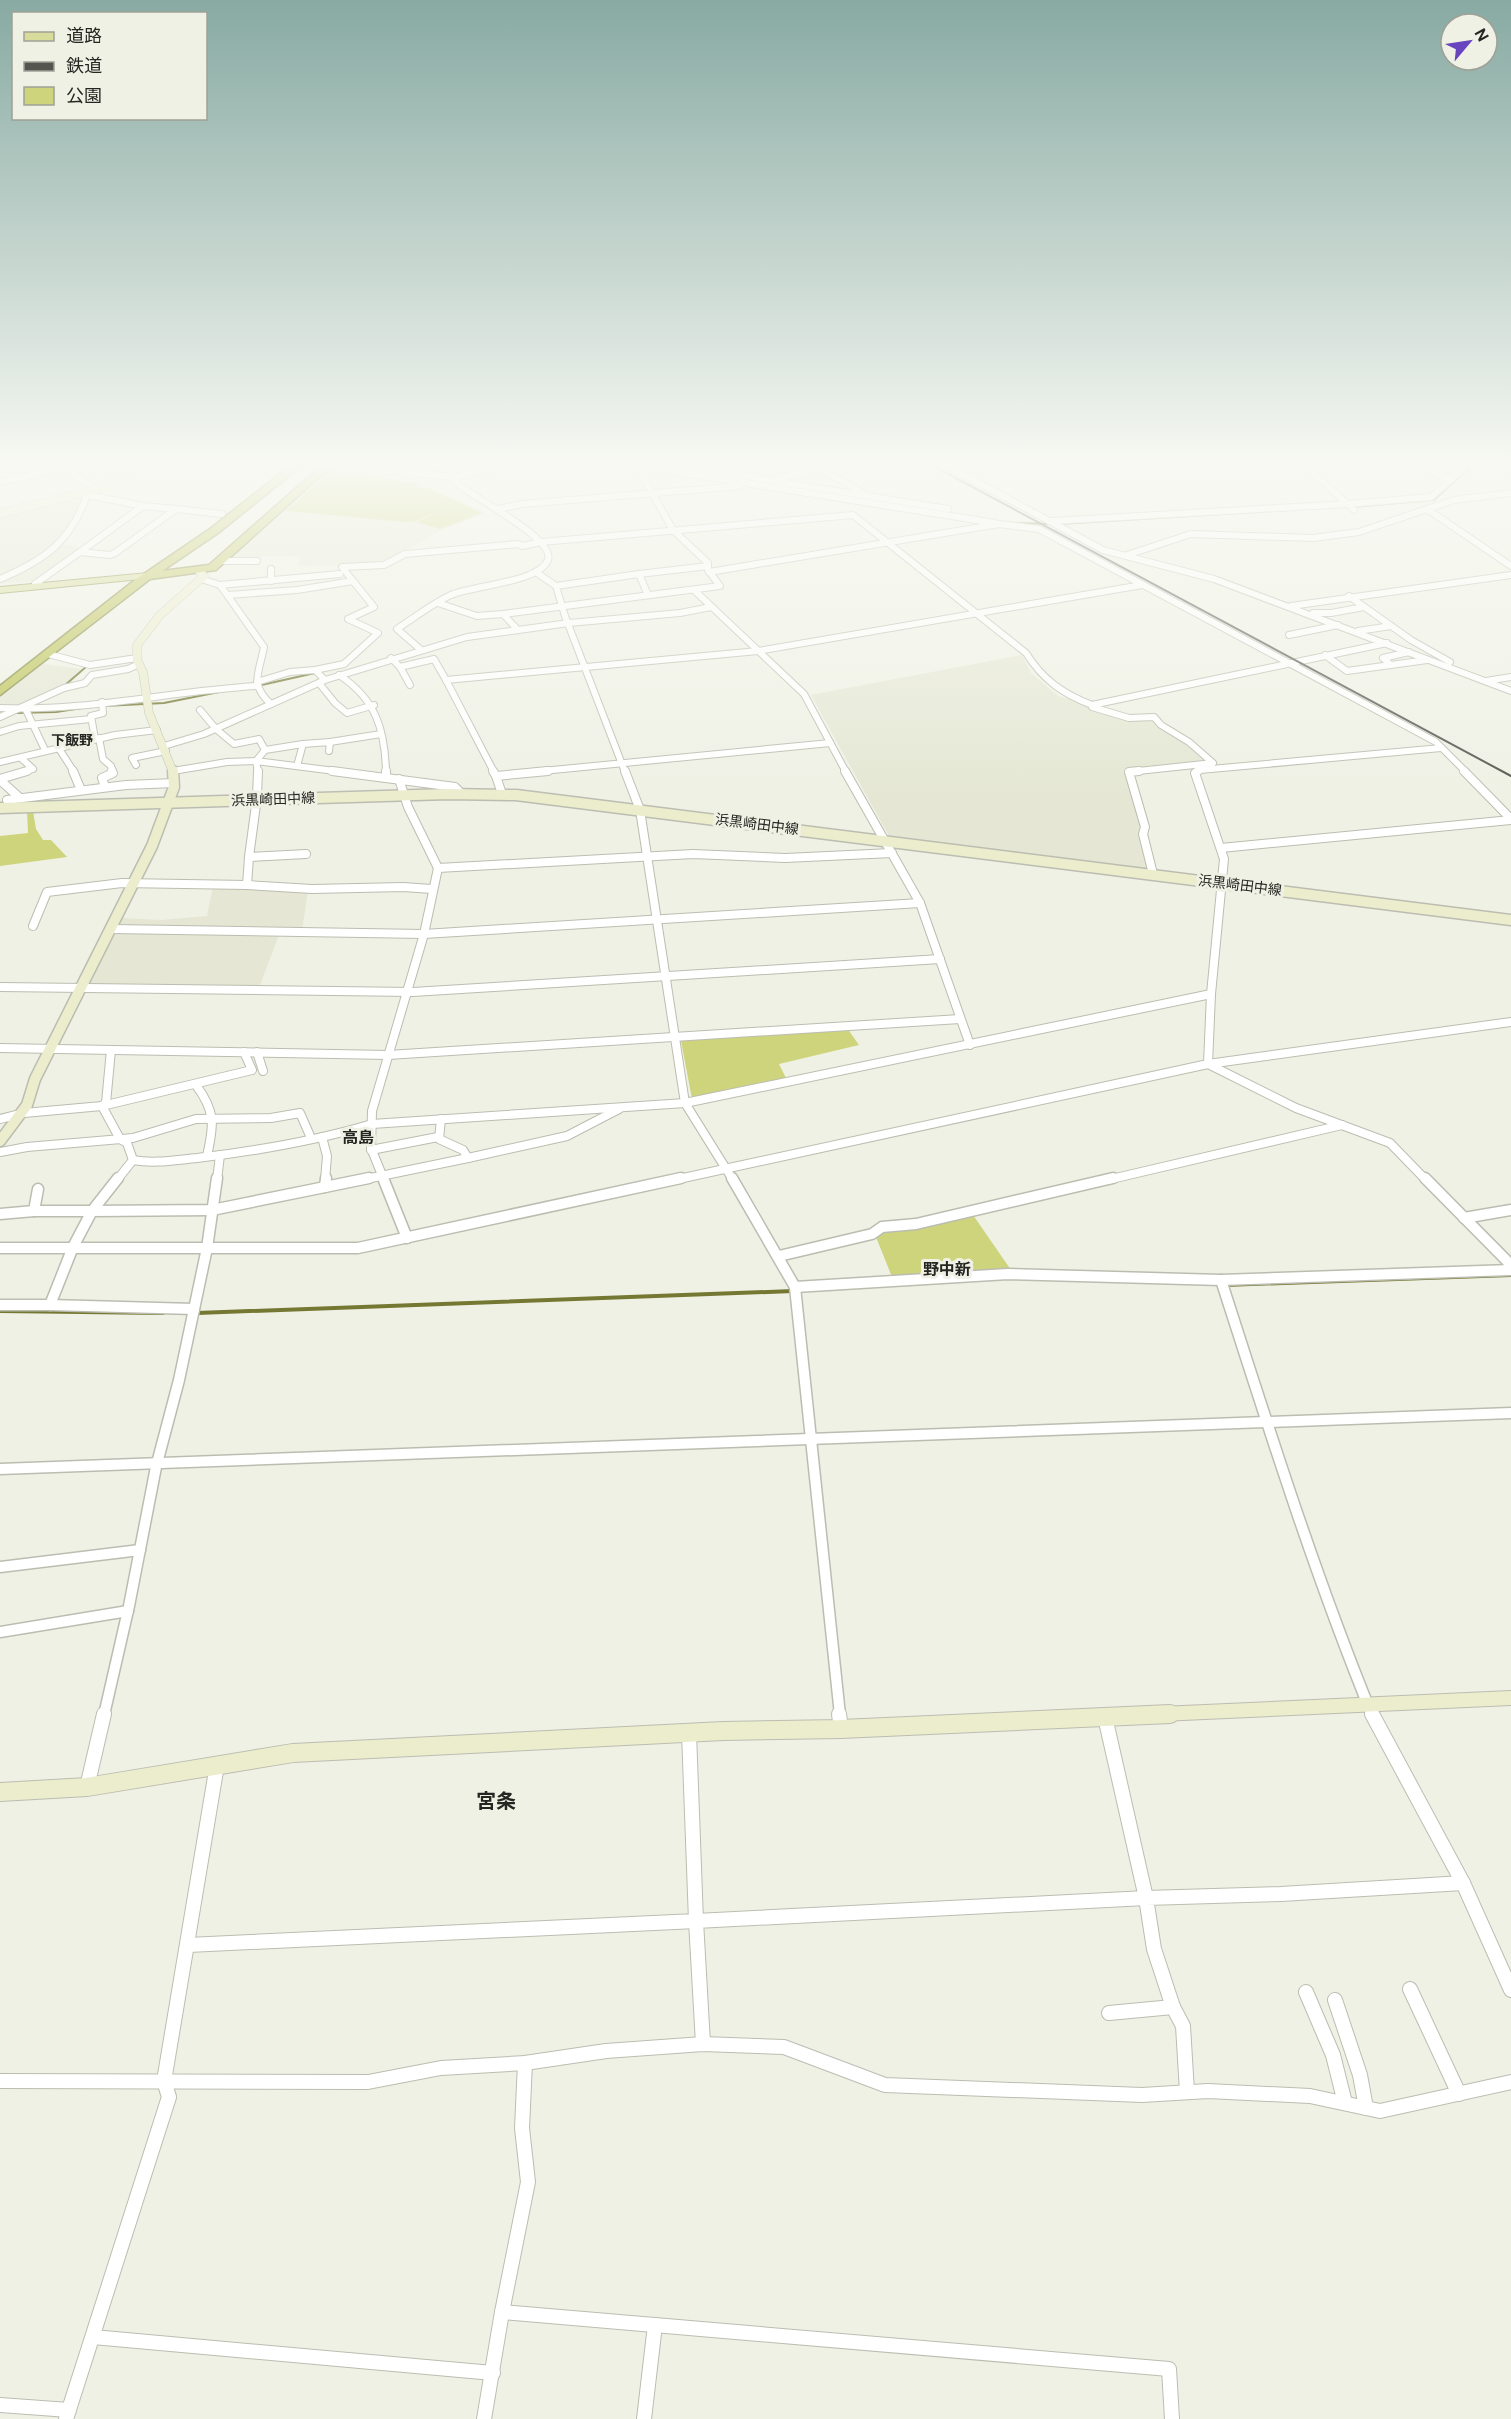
<svg xmlns="http://www.w3.org/2000/svg" width="1511" height="2419" viewBox="0 0 1511 2419" font-family="'DM Sans','Noto Sans JP',sans-serif">
<style>
.built{fill:#e5e7d4}
.green{fill:#ced47b}
.lines{fill:none;stroke-linecap:round;stroke-linejoin:round}
.stream-far1{stroke:#757832;stroke-width:2}
.stream{stroke:#757832;stroke-width:4}
.street-far3-casing{stroke:#bcbdb1;stroke-width:8}
.street-far2-casing{stroke:#bcbdb1;stroke-width:10}
.street-far1-casing{stroke:#bcbdb1;stroke-width:13}
.street-casing{stroke:#bcbdb1;stroke-width:16}
.secondary-far3-casing{stroke:#bcbdb1;stroke-width:9}
.secondary-far2-casing{stroke:#bcbdb1;stroke-width:13}
.secondary-far1-casing{stroke:#bcbdb1;stroke-width:16}
.secondary-casing{stroke:#bcbdb1;stroke-width:20}
.primary-casing{stroke:#888d44;stroke-width:2}
.highway-casing{stroke:#888d44;stroke-width:3}
.street-far3{stroke:#fff;stroke-width:6}
.street-far2{stroke:#fff;stroke-width:8}
.street-far1{stroke:#fff;stroke-width:10}
.street{stroke:#fff;stroke-width:14}
.secondary-far3{stroke:#ecedcd;stroke-width:8}
.secondary-far2{stroke:#ecedcd;stroke-width:10}
.secondary-far1{stroke:#ecedcd;stroke-width:14}
.secondary{stroke:#ecedcd;stroke-width:18}
.primary{fill:#d8dc9a;fill-rule:evenodd}
.highway{fill:#bec457;fill-rule:evenodd}
.rail{stroke:#54554e;stroke-width:2}
.labels{text-anchor:middle;stroke-width:6;stroke-linejoin:round;paint-order:stroke}
.far-neighbourhood-label{font-size:14px;font-weight:bold;fill:#252621;stroke:#f0f1e5}
.far-street-label{font-size:14px;fill:#252621;stroke:#f0f1e5}
.neighbourhood-label{font-size:16px;font-weight:bold;fill:#252621;stroke:#f0f1e5}
.near-neighbourhood-label{font-size:20px;font-weight:bold;fill:#252621;stroke:#f0f1e5}
</style>
<rect width="100%" height="100%" fill="#f0f1e5"/>
<g class="built">
<polygon points="328,471 425,482 421,487 432,489 486,513 440,531 382,564 298,566 301,556 231,557"/>
<polygon points="81,495 86,496 63,544 82,548 35,581 0,584 0,514"/>
<polygon points="1022,655 1031,673 1058,696 1082,703 1092,709 1151,719 1186,743 1206,761 1124,771 1140,825 1139,835 1148,870 890,838 811,695"/>
<polygon points="43,664 81,669 62,687 20,707 0,706 0,696"/>
<polygon points="213,886 308,891 302,931 279,935 259,988 89,985 121,918 161,920 207,916"/>
</g>
<g class="green">
<polygon points="329,472 419,483 416,487 431,489 482,513 440,529 417,522 445,509 416,521 406,522 286,511"/>
<polygon points="27,811 33,811 36,829 43,840 51,840 67,857 0,866 0,836 28,833"/>
<polygon points="847,1028 859,1045 779,1064 786,1078 692,1099 681,1041 684,1039"/>
<polygon points="973,1215 1011,1270 892,1277 876,1237 886,1229"/>
</g>
<g class="lines">
<g class="stream-far1">
<polyline points="715,475 815,491"/>
<polyline points="893,504 907,506"/>
<polyline points="1353,507 1434,500 1476,462"/>
<polyline points="1011,523 1053,524"/>
<polyline points="1059,524 1289,510"/>
<polyline points="64,686 87,666"/>
<polyline points="257,686 315,673"/>
<polyline points="104,706 164,703 224,691"/>
<polyline points="14,713 56,712 82,708"/>
</g>
<g class="stream">
<polyline points="1225,1285 1511,1275"/>
<polyline points="0,1311 163,1313"/>
<polyline points="197,1313 793,1291"/>
</g>
<g class="street-far3-casing">
<g id="street-far3">
<polyline points="58,462 96,490"/>
<polyline points="394,462 381,470 454,477 489,469 482,462"/>
<path d="M414 462 448 466C450 471 452 479 456 482 469 496 556 538 548 560 538 583 474 585 451 595 433 603 414 618 397 629L420 649"/>
<polyline points="615,462 995,523"/>
<polyline points="657,462 948,509"/>
<polyline points="809,462 861,492"/>
<polyline points="940,462 1103,550 1214,579 1511,691"/>
<polyline points="1300,462 1348,504 1431,497 1450,480"/>
<polyline points="1502,462 1511,468"/>
<polyline points="135,463 150,462"/>
<polyline points="332,465 354,468"/>
<polygon points="1463,468 1450,480 1428,470"/>
<polyline points="777,479 821,469"/>
<polyline points="0,482 91,462"/>
<polyline points="88,495 143,506"/>
<polygon points="143,506 176,509 115,553 110,555 80,552"/>
<polyline points="176,509 222,514"/>
<polyline points="498,509 522,504 740,486"/>
<polyline points="1427,509 1454,500 1511,493"/>
<polyline points="1052,521 1348,504 1354,510"/>
<polyline points="1127,555 1191,534 1313,538 1359,532 1427,509 1511,566"/>
<polyline points="221,561 257,561"/>
<polyline points="271,569 271,581"/>
<polyline points="709,572 999,524 1039,529 1436,742 1466,772"/>
<polyline points="537,573 556,586 565,616 625,772"/>
<polyline points="639,574 708,566"/>
<path d="M0 579C45 560 72 541 88 492"/>
<path d="M201 579 220 585 264 647C259 674 249 684 271 704"/>
<path d="M353 581 342 567 384 565 405 554 518 544 522 546 541 542 853 515 1026 653C1043 680 1063 694 1092 705L1387 643"/>
<polyline points="35,584 80,552"/>
<polyline points="220,585 340,574"/>
<polyline points="556,586 639,574 648,595"/>
<polyline points="694,590 804,694 846,772"/>
<polyline points="228,595 297,590 353,581 374,607 348,619 378,633 344,664 315,670 325,680"/>
<polyline points="1349,596 1411,640 1450,662"/>
<polyline points="438,603 477,616 503,614"/>
<polyline points="1291,606 1511,575"/>
<polyline points="1313,613 1331,613 1364,607"/>
<polyline points="518,630 503,614 720,586 708,570 708,563 673,530 638,468 639,466"/>
<polyline points="1358,631 1391,626"/>
<polyline points="1289,635 1338,625"/>
<polyline points="48,654 90,665 137,658"/>
<polyline points="1325,655 1347,671 1427,660"/>
<polyline points="391,658 400,667 434,659 446,680"/>
<polyline points="1391,665 1383,658 1409,652"/>
<polyline points="400,667 410,685"/>
<path d="M339 675C376 699 385 730 386 772"/>
<polyline points="1486,681 1511,677"/>
<polyline points="257,682 290,672 315,670"/>
<polyline points="319,683 335,703 347,713 374,705"/>
<polyline points="1092,705 1092,707 1129,718 1154,717 1161,725 1189,742 1213,763 1129,772"/>
<path d="M0 708C85 712 171 691 256 686"/>
<polyline points="26,710 45,750"/>
<polyline points="200,710 216,729 234,744 259,739 265,750 256,761 258,772"/>
<polyline points="0,717 64,688 85,683 92,675 128,669 139,664"/>
<polyline points="0,732 19,726 91,719"/>
<polyline points="99,738 103,759 111,766 113,772"/>
<polyline points="95,739 91,716 103,713 102,702"/>
<polyline points="330,742 381,734"/>
<polyline points="303,744 330,742 329,751"/>
<polyline points="164,746 204,734 325,680 467,637 569,623 680,613 711,607"/>
<polyline points="58,747 74,772"/>
<polyline points="265,750 303,744 297,766"/>
<polyline points="21,758 33,769 22,772"/>
<polyline points="0,762 115,735 157,730"/>
<polyline points="136,765 132,758 166,751"/>
<polyline points="173,771 227,762 256,761 343,772"/>
<polyline points="494,772 446,680 758,651 1142,585"/>
<polyline points="532,772 830,743"/>
<polyline points="1196,772 1200,770 1441,748"/>
</g>
</g>
<g class="street-far2-casing">
<g id="street-far2">
<polyline points="73,771 81,790"/>
<polyline points="258,771 257,797 249,857 306,854"/>
<polyline points="332,771 455,787 462,794"/>
<polyline points="386,771 386,778"/>
<polyline points="493,771 496,776"/>
<polyline points="625,771 640,810 685,1103 733,1180"/>
<polyline points="845,771 920,903 970,1045"/>
<polyline points="1139,771 1129,772 1145,827 1143,834 1153,874"/>
<polyline points="1198,771 1195,773 1224,859 1211,994 1208,1064"/>
<polyline points="1464,771 1511,819"/>
<polyline points="0,779 27,771"/>
<polyline points="0,780 20,798"/>
<polyline points="105,787 102,778 113,773 112,771"/>
<polyline points="502,794 496,776 548,771"/>
<polyline points="11,808 7,800 126,785 174,783"/>
<polyline points="1221,848 1511,820"/>
<polyline points="249,857 247,885 312,889 403,887 432,889"/>
<polyline points="438,868 693,854 785,858 892,853"/>
<polyline points="33,926 47,892 122,883 247,885"/>
<polyline points="112,929 424,934 920,903"/>
<polyline points="0,987 413,992 940,959"/>
<polyline points="0,1048 388,1055 960,1019"/>
<polyline points="257,1052 263,1071"/>
<polyline points="1208,1064 1296,1108 1390,1143 1426,1180"/>
<path d="M196 1085C216 1112 214 1125 207 1156"/>
<path d="M102 1106 120 1139 127 1143 133 1160C154 1164 175 1160 197 1158 256 1151 315 1141 372 1124L685 1103 1211 994"/>
<polyline points="102,1106 106,1103 111,1050"/>
<polyline points="0,1119 24,1113 102,1106 252,1070 244,1052"/>
<polyline points="441,1119 439,1139 463,1150 468,1158 567,1136 619,1109"/>
<polyline points="322,1137 327,1156 325,1180"/>
<polyline points="371,1150 438,1137"/>
<polyline points="0,1152 27,1147 133,1138 196,1119 271,1118 300,1113 311,1138"/>
<polyline points="117,1180 133,1160"/>
<polyline points="217,1180 220,1155"/>
<polyline points="361,1180 468,1158"/>
<polyline points="384,1180 371,1148 372,1111 424,934 438,868 408,807 399,779"/>
<polyline points="674,1180 1208,1064 1511,1022"/>
<polyline points="1107,1180 1342,1125"/>
</g>
</g>
<g class="street-far1-casing">
<g id="street-far1">
<polyline points="326,1178 325,1187 369,1178"/>
<polyline points="383,1178 407,1238"/>
<polyline points="732,1178 795,1287 840,1715"/>
<polyline points="1425,1178 1511,1265"/>
<polyline points="38,1189 34,1211 92,1211 118,1178"/>
<polyline points="0,1214 34,1211"/>
<polyline points="1464,1218 1511,1210"/>
<polyline points="0,1248 358,1248 681,1178"/>
<polyline points="779,1256 872,1234 882,1227 916,1224 1113,1178"/>
<path d="M1221 1280C1268 1426 1314 1573 1372 1715"/>
<polyline points="795,1287 1008,1274 1221,1280 1511,1270"/>
<polyline points="0,1305 50,1305 73,1247 92,1211 212,1210 325,1187"/>
<polyline points="50,1305 194,1309"/>
<polyline points="0,1469 1511,1413"/>
<polyline points="0,1567 140,1550"/>
<polyline points="0,1632 128,1611"/>
<polyline points="104,1715 129,1606 156,1467 179,1380 207,1248 217,1178"/>
</g>
</g>
<g class="street-casing">
<g id="street">
<polyline points="839,1714 841,1729"/>
<polyline points="1372,1714 1463,1883 1511,1990"/>
<polyline points="87,1787 104,1714"/>
<polyline points="188,1945 696,1921 689,1733"/>
<polyline points="1410,1989 1459,2094"/>
<polyline points="1306,1992 1333,2055 1345,2103"/>
<polyline points="1335,2000 1360,2075 1366,2108"/>
<polyline points="1109,2013 1173,2007"/>
<polyline points="703,2044 696,1921 1146,1898 1105,1717"/>
<polyline points="0,2081 368,2082 441,2068 525,2063 606,2051 703,2044 784,2047 885,2085 1142,2095 1208,2091 1310,2096 1380,2111 1511,2082"/>
<polyline points="1187,2092 1183,2026 1173,2007 1154,1949 1146,1898 1281,1894 1463,1883"/>
<polyline points="502,2312 1169,2369 1172,2419"/>
<polyline points="93,2337 493,2373"/>
<polyline points="0,2405 69,2410"/>
<polyline points="66,2419 169,2097 164,2081 217,1765"/>
<polyline points="484,2419 502,2312 528,2182 522,2128 525,2063"/>
<polyline points="644,2419 655,2325"/>
</g>
</g>
<g class="secondary-far3-casing">
<g id="secondary-far3">
<polyline points="0,514 109,486 130,473 135,462"/>
<polyline points="173,772 149,713 143,672 137,660 137,645 160,615 204,576 199,571"/>
</g>
</g>
<g class="secondary-far2-casing">
<g id="secondary-far2">
<polyline points="0,808 448,794 516,795 1511,920"/>
<polyline points="0,1141 27,1105 35,1079 152,846 174,787 173,771"/>
</g>
</g>
<g class="secondary-far1-casing">
<polyline id="secondary-far1" points="1138,1715 1511,1698"/>
</g>
<g class="secondary-casing">
<polyline id="secondary" points="0,1792 87,1787 293,1753 723,1731 841,1729 1170,1714"/>
</g>
<g class="primary-casing">
<polygon id="primary" points="148,573 151,574 151,578 0,593 0,587"/>
</g>
<g class="highway-casing">
<polygon id="highway" points="295,462 306,462 218,533 162,571 209,565 311,475 331,462 342,462 317,479 216,570 150,579 0,695 0,686 135,580 210,529"/>
</g>
<use href="#street-far3" class="street-far3"/>
<use href="#street-far2" class="street-far2"/>
<use href="#street-far1" class="street-far1"/>
<use href="#street" class="street"/>
<use href="#secondary-far3" class="secondary-far3"/>
<use href="#secondary-far2" class="secondary-far2"/>
<use href="#secondary-far1" class="secondary-far1"/>
<use href="#secondary" class="secondary"/>
<use href="#primary" class="primary"/>
<use href="#highway" class="highway"/>
<polyline class="rail" points="926,462 1511,776"/>
</g>
<linearGradient id="sky" x2="0" y2="1"><stop stop-color="#87aaa2"/><stop offset="0.58" stop-color="#f8f9f3"/><stop offset="1" stop-color="#f8f9f3" stop-opacity="0"/></linearGradient>
<rect width="1511" height="801" fill="url(#sky)"/>
<g class="labels">
<g class="far-neighbourhood-label">
<text x="72" y="745">下飯野</text>
</g>
<g class="far-street-label">
<text transform="translate(273 799) rotate(-2)" y="5">浜黒崎田中線</text>
<text transform="translate(757 824) rotate(7)" y="5">浜黒崎田中線</text>
<text transform="translate(1240 885) rotate(7)" y="5">浜黒崎田中線</text>
</g>
<g class="neighbourhood-label">
<text x="358" y="1143">高島</text>
<text x="947" y="1275">野中新</text>
</g>
<g class="near-neighbourhood-label">
<text x="496" y="1808">宮条</text>
</g>
</g>
<rect x="12" y="12" width="195" height="108" fill="#f0f1e5" stroke="#9fa097" stroke-width="1.5"/>
<rect x="24" y="32" width="30" height="9" fill="#d8dc9a" stroke="#9fa097" stroke-width="1.5"/>
<text x="66" y="42" font-size="18" fill="#252621">道路</text>
<rect x="24" y="62" width="30" height="9" fill="#54554e" stroke="#9fa097" stroke-width="1.5"/>
<text x="66" y="72" font-size="18" fill="#252621">鉄道</text>
<rect x="24" y="87" width="30" height="18" fill="#ced47b" stroke="#9fa097" stroke-width="1.5"/>
<text x="66" y="102" font-size="18" fill="#252621">公園</text>
<g transform="translate(1469 42) rotate(61)"><circle r="28" fill="#f0f1e5" stroke="#9fa097" stroke-width="1.5"/>
<path d="M0-4.5L10 22L0 15L-10 22Z" fill="#6845be"/>
<text y="-9" font-size="16" font-weight="bold" text-anchor="middle" fill="#252621">N</text>
</g>
</svg>
